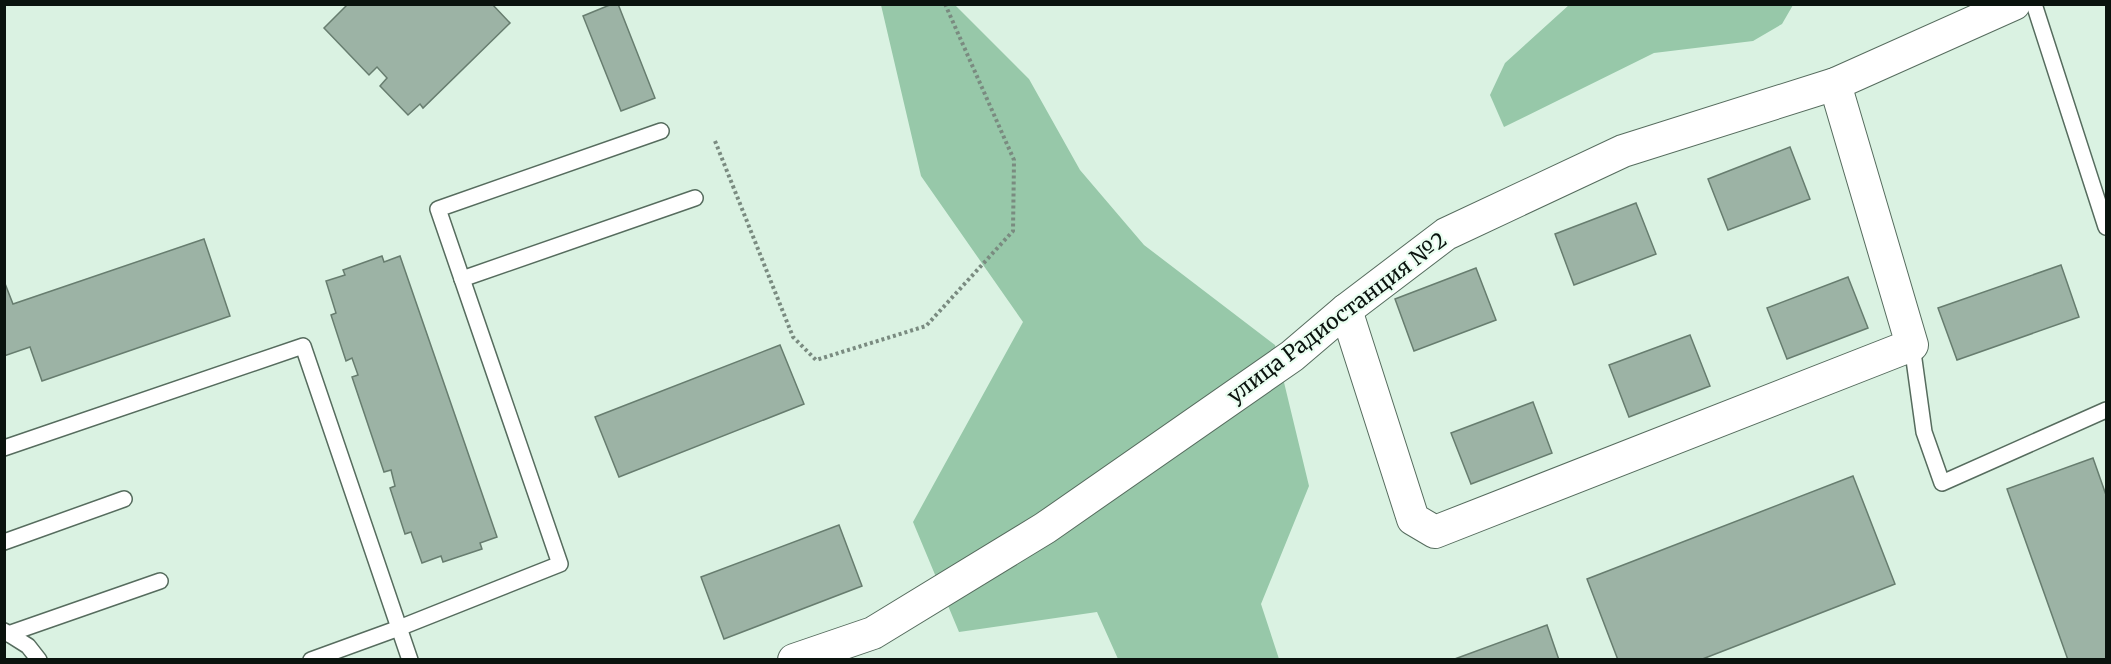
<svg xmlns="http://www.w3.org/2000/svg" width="2111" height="664" viewBox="0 0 2111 664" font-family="Merriweather,serif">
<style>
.green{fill:#97c8a9}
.building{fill:#9cb3a5;stroke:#677d6f;stroke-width:1.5}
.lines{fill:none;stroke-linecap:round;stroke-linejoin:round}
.lane-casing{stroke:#566c5e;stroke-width:18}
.street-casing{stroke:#566c5e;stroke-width:34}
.path{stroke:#7a8b80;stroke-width:4;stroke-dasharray:3 3;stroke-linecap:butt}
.lane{stroke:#fff;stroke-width:15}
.street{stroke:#fff;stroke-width:32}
.labels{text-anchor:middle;stroke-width:4.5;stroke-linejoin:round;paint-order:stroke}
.street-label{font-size:21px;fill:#0a130e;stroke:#eafef1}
</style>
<rect width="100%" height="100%" fill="#daf2e2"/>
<g class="green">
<polygon points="881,5 955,5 1029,79 1080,170 1144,245 1275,345 1309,486 1261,604 1279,659 1118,659 1097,612 959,632 913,522 1023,322 921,176"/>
<polygon points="1569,5 1569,4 1793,5 1782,24 1753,41 1654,53 1504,127 1490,95 1505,63"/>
</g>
<g class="building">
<polygon points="348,4 492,4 510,23 423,108 420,104 408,115 380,86 387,78 377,67 369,75 324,28"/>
<polygon points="612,4 618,4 655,98 621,111 583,16"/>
<polygon points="1790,147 1810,199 1728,230 1708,179"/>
<polygon points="1636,203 1656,254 1574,285 1555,234"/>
<polygon points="204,239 230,316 42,381 30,347 4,356 4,281 13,304"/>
<polygon points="382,256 384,262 400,256 497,537 480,543 482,549 443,562 441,556 422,563 411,532 405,534 390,488 395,486 391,470 384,472 352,377 358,375 352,358 346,361 331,315 336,313 326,281 345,275 343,270"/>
<polygon points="2061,265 2079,317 1957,360 1938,308"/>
<polygon points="1476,268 1496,320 1414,351 1395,299"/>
<polygon points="1848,277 1868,328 1787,359 1767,308"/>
<polygon points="1690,335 1710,386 1629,417 1609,365"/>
<polygon points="780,345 804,404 619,477 595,417"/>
<polygon points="1533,402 1552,453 1471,484 1451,433"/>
<polygon points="2093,458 2106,495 2106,660 2068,660 2007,489"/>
<polygon points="1853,476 1895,584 1700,660 1618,660 1587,579"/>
<polygon points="839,525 862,586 724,639 701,577"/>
<polygon points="1547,625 1559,660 1452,660"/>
</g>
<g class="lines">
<g class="lane-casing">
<g id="lane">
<polyline points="2034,4 2106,227"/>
<polyline points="462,279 695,198"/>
<polyline points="1912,345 1924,432 1942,483 2106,410"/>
<polyline points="4,448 303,346 410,660"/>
<polyline points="4,542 124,499"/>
<polyline points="4,631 28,646 39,660"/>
<polyline points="8,634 160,581"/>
<polyline points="311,660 399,628 560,564 438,209 661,131"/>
</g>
</g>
<g class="street-casing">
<g id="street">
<polyline points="1346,310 1413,519 1435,532 1912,345 1835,84"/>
<polyline points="794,660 873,633 1045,528 1292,356 1346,310 1446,234 1623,151 1835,84 2014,4"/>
</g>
</g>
<polyline class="path" points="715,141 793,337 816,360 926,326 1013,231 1014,160 945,4"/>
<use href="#lane" class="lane"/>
<use href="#street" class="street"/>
</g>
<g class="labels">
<g class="street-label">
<text transform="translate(1337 318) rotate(-37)" y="7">улица Радиостанция №2</text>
</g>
</g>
<rect width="2111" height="664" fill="none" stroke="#0a130e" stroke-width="12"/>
</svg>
